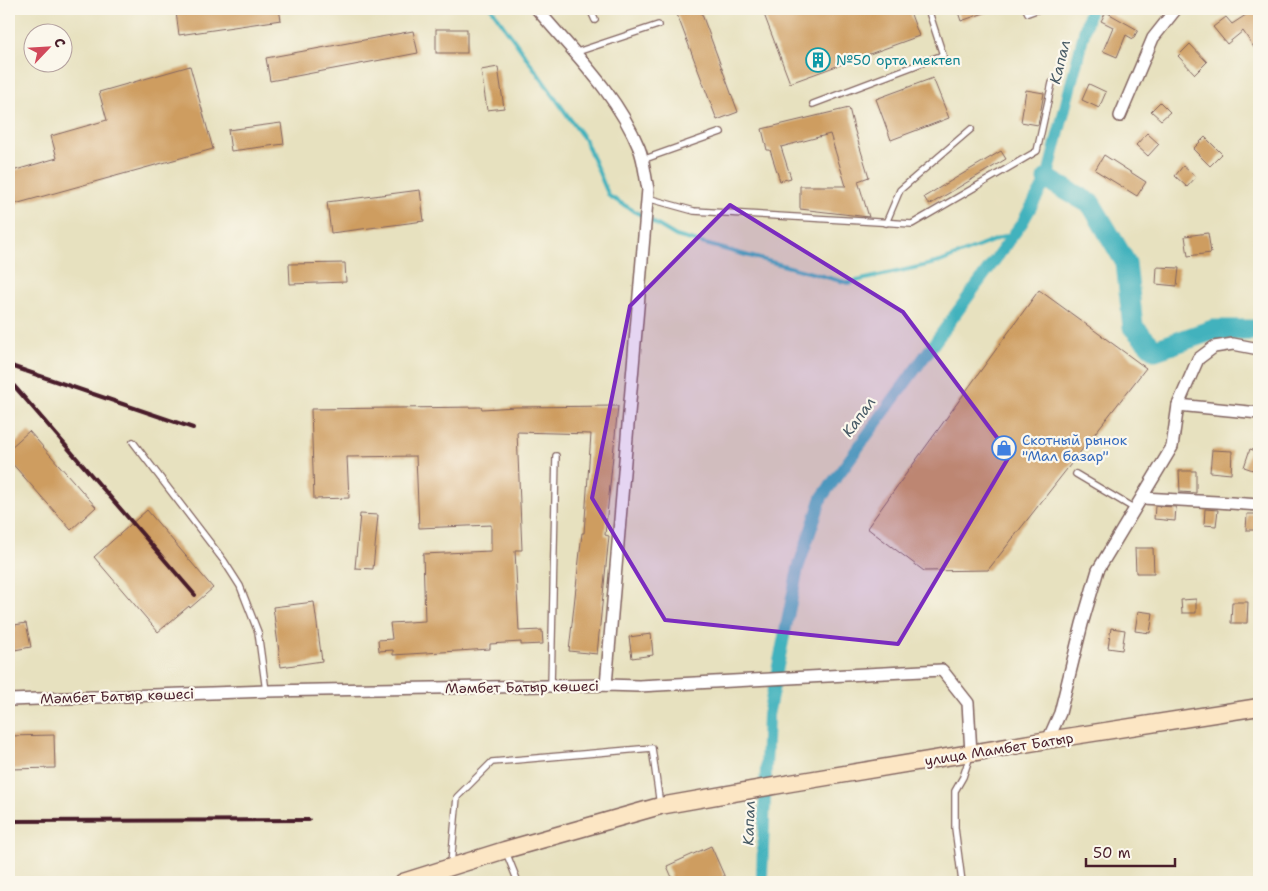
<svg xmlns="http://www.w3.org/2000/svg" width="1268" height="891" viewBox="0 0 1268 891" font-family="'Shantell Sans',sans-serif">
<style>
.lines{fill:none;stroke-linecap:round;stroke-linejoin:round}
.stream{stroke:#42b2bd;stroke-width:4}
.canal{stroke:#42b2bd;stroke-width:12}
.river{stroke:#42b2bd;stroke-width:21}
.building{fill:#ce9d61}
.lane-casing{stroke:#81635f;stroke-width:8}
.street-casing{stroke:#81635f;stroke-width:14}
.secondary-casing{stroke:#81635f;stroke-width:19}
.lane{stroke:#fff;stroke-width:5.5}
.street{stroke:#fff;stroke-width:11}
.secondary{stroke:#fce6c4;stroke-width:16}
.rail{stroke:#4a1f2b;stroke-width:4}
.marked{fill:#7b2cbf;fill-opacity:0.2;stroke:#7b2cbf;stroke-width:4;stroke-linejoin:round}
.labels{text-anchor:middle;stroke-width:4.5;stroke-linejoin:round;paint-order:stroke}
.culture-label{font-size:14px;fill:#0d838f;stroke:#fbf7ec;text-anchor:start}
.shop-label{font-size:14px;fill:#366cbe;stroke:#fbf7ec;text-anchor:start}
.street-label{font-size:14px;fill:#4a1f2b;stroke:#fbf7ec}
.water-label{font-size:15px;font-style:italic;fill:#475a65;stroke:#fbf7ec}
</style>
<rect width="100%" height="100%" fill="#fbf7ec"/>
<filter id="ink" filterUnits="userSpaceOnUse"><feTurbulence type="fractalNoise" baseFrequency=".02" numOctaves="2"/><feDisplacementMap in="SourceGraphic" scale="10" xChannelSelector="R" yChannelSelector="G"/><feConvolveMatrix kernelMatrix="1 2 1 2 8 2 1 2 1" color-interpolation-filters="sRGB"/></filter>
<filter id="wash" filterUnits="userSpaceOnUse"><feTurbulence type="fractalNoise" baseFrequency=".0096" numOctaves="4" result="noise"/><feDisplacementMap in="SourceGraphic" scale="20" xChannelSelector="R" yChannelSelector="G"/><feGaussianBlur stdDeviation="1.12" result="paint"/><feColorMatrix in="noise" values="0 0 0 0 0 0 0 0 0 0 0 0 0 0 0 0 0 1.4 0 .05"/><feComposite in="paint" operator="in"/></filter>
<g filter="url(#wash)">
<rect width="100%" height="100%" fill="#e7e1bf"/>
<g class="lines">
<polyline class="stream" points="492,9 494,12 585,140 609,196 676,236 848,283 940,262 1015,232"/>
<polyline class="canal" points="763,882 762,875 768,715 798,568 822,497 1022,223 1047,179 1090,9"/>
<polyline class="river" points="1047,179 1091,204 1126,263 1133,327 1155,350 1213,330 1259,330"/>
</g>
<g id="blocks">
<g class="building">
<polygon points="199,9 279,9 281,20 179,35 176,12"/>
<polygon points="675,9 700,9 738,112 717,120"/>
<polygon points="762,9 909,9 919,36 790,83"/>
<polygon points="957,9 992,9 993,10 961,21"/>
<polygon points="1255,9 1259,9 1259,55 1243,31 1227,44 1213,27 1226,17 1232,24"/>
<polygon points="1106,12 1138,30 1133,39 1126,35 1117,57 1103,51 1113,27 1101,21"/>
<rect x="436" y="29" width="31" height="24"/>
<polygon points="413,31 418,53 270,81 266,58"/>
<polygon points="1190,44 1207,62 1195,74 1178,56"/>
<polygon points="190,66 213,149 15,204 9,182 9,172 57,158 51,136 107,120 99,92"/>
<polygon points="498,67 504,108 487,110 481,70"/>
<polygon points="933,78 949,118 891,140 876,99"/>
<polygon points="1089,84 1106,92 1099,108 1082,100"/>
<polygon points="1026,90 1044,93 1038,125 1021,122"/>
<polygon points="1160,102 1170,112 1161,120 1151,111"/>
<polygon points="849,108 854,128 869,177 858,181 869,217 800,209 800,186 846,186 830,134 781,147 791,178 780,181 770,150 767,150 762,129"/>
<polygon points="281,123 284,144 231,151 228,130"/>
<polygon points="1147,133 1159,144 1148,156 1136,145"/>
<polygon points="1205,137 1222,154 1210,166 1193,149"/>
<polygon points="1001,151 1006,159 929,205 924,197"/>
<polygon points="1104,155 1146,182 1137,196 1095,170"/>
<polygon points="1183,166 1196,177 1187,187 1175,176"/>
<polygon points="420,190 424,221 331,233 327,202"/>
<polygon points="1208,233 1211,253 1188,256 1185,236"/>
<polygon points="345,263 346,282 290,284 289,264"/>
<polygon points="1157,267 1179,268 1177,286 1156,284"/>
<polygon points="1039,290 1146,368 988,570 924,571 867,528"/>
<polygon points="618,406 605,535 609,536 597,654 569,651 582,533 584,533 591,434 517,432 522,550 515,550 519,631 542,630 543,644 521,645 521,642 490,644 490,649 393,655 393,650 379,651 378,640 392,639 390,623 425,621 423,554 491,551 491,525 419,528 416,456 347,457 349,498 314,499 311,409 481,407 482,409 516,407"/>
<polygon points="29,431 96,507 71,530 9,460 9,449"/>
<polygon points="1250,449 1259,452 1259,472 1244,467"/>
<polygon points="1212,450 1232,451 1231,474 1210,472"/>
<polygon points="1179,471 1196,471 1196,493 1180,492"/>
<polygon points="1155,506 1176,507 1175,521 1154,519"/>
<polygon points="1205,509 1218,510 1216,526 1204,525"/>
<polygon points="147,510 213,588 190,608 189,606 158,632 94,557"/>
<polygon points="360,514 378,515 373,569 355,568"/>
<polygon points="1247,514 1259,514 1259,530 1246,530"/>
<polygon points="1135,548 1153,548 1154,573 1136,573"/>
<polygon points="1196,599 1196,613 1182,613 1181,600"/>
<polygon points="314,602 322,661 281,667 273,607"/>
<polygon points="1232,602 1248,602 1247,623 1231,623"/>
<polygon points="1138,611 1153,613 1150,633 1135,631"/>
<polygon points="26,623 31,647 9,651 9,626"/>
<polygon points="1111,628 1125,630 1122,650 1108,648"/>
<polygon points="651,634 653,655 632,658 629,637"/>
<polygon points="54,735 55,768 9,769 9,736"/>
<polygon points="711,846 727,882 674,882 667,866"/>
</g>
</g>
</g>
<g filter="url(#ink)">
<use href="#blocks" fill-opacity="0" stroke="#81635f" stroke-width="1"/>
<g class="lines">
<g class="lane-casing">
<g id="lane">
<polyline points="590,9 595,20"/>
<polyline points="1026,9 1028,13 1039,9"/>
<polyline points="574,53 658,25"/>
<polyline points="813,104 943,55 928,9"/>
<polyline points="642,160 721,132"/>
<polyline points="647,198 694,211 912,224 1037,151 1052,83"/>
<polyline points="886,223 900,190 971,129"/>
<polyline points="133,442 224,561 240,586 258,632 266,691"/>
<polyline points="1076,474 1135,509"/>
<polyline points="551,686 556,456"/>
<polyline points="506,852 518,882"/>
<polyline points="451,864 457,797 492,762 652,748 660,805"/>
<polyline points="962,882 955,828 955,791 963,777 970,756"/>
</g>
</g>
<g class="street-casing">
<g id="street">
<path d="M537 9C573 52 617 94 639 148 644 160 645 176 648 189L606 685"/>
<polyline points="1120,116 1153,38 1176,9"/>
<polyline points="1178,405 1259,413"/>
<polyline points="1142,498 1217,502 1259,505"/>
<polyline points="9,700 266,691 606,685 639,686 942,670 968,703 971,753"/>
<polyline points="1048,740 1060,713 1082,624 1098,570 1172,447 1178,405 1198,359 1214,347 1233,344 1259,349"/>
</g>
</g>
<g class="secondary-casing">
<polyline id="secondary" points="403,882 505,850 660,806 791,783 1048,740 1259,707"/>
</g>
<use href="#lane" class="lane"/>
<use href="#street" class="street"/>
<use href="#secondary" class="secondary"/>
<g class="rail">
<polyline points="9,363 14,367 193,428"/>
<polyline points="9,380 195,595"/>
<polyline points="9,821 309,820"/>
</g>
</g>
</g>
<path class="marked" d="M730 205 903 312 1010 455 898 644 665 620 592 498 630 306Z"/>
<defs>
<g id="building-ring" transform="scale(1.25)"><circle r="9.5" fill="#fbf7ec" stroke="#0f9aa8" stroke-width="1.5"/><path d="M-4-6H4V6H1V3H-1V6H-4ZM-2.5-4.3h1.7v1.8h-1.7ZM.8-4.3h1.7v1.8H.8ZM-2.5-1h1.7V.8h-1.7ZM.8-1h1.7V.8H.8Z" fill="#0f9aa8"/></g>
<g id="shop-ring" transform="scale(1.25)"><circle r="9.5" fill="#fbf7ec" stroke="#3f7fe0" stroke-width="1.5"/><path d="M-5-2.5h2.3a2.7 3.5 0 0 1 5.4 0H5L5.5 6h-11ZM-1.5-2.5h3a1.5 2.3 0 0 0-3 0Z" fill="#3f7fe0"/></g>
</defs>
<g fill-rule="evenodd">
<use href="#building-ring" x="818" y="60"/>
<use href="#shop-ring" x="1004" y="448"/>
</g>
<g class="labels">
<g class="culture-label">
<text x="836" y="65">№50 орта мектеп</text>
</g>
<g class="shop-label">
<text x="1022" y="445">Скотный рынок<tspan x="1022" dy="16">"Мал базар"</tspan></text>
</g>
<g class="street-label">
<text transform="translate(522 687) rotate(-1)" y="5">Мәмбет Батыр көшесі</text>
<text transform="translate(117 696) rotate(-2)" y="5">Мәмбет Батыр көшесі</text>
<text transform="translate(999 749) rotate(-9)" y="5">улица Мамбет Батыр</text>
</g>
<g class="water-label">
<text transform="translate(1060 62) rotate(-76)" y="5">Капал</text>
<text transform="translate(859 417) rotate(-54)" y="5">Капал</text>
<text transform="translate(749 823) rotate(-88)" y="5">Капал</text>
</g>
</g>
<rect width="1268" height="891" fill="none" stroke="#fbf7ec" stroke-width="30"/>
<g transform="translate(48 48) rotate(65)"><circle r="24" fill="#fbf7ec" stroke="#b4a19f"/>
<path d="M0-4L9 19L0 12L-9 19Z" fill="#d1495b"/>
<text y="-8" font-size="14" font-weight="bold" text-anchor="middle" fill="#4a1f2b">С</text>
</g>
<path d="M1086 858v8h89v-8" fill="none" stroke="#4a1f2b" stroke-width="2.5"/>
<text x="1093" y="858" font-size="15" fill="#4a1f2b" stroke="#fbf7ec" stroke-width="4" paint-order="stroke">50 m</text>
</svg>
